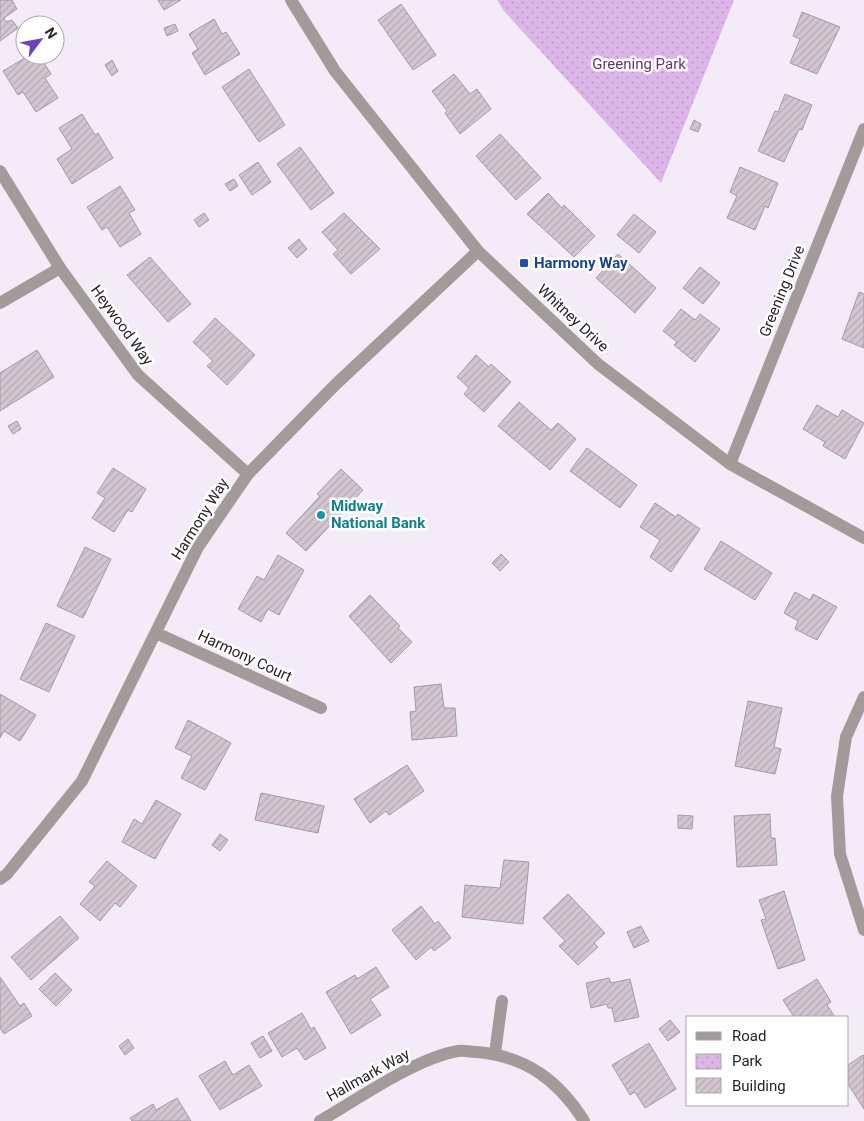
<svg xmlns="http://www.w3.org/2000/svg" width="864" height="1121" viewBox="0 0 864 1121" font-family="Roboto,sans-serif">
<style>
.park{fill:url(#park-dots)}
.building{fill:url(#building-hatch);stroke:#a599a3}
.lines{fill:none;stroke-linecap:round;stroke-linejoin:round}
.minor{stroke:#a29b99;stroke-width:12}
.transit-dot{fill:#1a4fb4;stroke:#fff;stroke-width:2}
.culture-dot{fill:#0f9aa8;stroke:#fff;stroke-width:2}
.labels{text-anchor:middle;stroke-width:5;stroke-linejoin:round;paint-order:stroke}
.park-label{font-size:15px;fill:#673677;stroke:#fff}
.transit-label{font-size:15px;font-weight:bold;fill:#164399;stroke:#fff;text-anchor:start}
.street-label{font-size:15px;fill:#272328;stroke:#fff}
.culture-label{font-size:15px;font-weight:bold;fill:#0d838f;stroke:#fff;text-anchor:start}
</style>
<defs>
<pattern id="park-dots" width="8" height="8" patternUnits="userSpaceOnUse" patternTransform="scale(1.25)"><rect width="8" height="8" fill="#dcb5e9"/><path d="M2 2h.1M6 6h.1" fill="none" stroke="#bd9bc8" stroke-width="1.8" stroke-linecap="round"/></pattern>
<pattern id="building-hatch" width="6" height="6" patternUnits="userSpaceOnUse" patternTransform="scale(1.25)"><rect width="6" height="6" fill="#d3c6d0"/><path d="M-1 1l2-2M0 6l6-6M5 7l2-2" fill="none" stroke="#b5aab3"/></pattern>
</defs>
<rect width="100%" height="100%" fill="#f4ebf8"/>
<polygon class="park" points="497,0 734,0 661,183 504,11"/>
<g class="building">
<polygon points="0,0 12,0 17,9 4,18 6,22 12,20 18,28 0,41"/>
<polygon points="158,0 181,0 164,10"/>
<polygon points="401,4 436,55 413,70 378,20"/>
<polygon points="802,12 840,27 817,74 790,63 800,39 793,36"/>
<polygon points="214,19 222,34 226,32 240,54 205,75 192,53 198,49 189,34"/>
<polygon points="175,24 178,31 167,36 164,28"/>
<polygon points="30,55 39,55 51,74 45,78 58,98 36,112 23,92 18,95 3,71"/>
<polygon points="112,60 118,71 112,76 105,65"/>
<polygon points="249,69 285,125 259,142 222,87"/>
<polygon points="454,74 470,94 477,89 491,109 460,134 445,113 447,111 432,91"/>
<polygon points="785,94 812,105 802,130 799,129 784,162 758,151 775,111 778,112"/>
<polygon points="82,114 95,135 98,133 113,158 72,184 57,159 72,149 59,128"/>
<polygon points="694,120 701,124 698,132 690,129"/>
<polygon points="500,134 541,178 516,200 476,156"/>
<polygon points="300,147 334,193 311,210 277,164"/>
<polygon points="258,162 271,182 252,195 239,175"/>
<polygon points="740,167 778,183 768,208 765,206 755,230 727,218 737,196 730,192"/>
<polygon points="234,179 238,186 230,191 225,184"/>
<polygon points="120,186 135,210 129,213 141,234 120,247 107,227 102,230 87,207"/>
<polygon points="548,193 562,208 564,205 595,236 574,257 527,214"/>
<polygon points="204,213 209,220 199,227 194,220"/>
<polygon points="344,213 380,249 351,274 333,254 338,250 322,232"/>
<polygon points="634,214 656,232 639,253 617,235"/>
<polygon points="299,239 307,249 297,258 288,248"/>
<polygon points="618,254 656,288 635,313 596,278"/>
<polygon points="150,257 191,304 168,322 127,275"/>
<polygon points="700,267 720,283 703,304 683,288"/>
<polygon points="859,292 864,294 864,348 842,339"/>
<polygon points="681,309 695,320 700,314 720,329 695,362 674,345 677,342 663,331"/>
<polygon points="215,318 255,355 227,385 207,366 213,361 193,342"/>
<polygon points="37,350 54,377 0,411 0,373"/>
<polygon points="476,355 489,367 491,364 511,382 484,412 464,394 469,388 457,377"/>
<polygon points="519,402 551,430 558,423 576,439 550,470 498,426"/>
<polygon points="817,405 838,417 842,410 864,423 845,459 823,446 825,442 803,429"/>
<polygon points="17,421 21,429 13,434 8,426"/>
<polygon points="587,448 637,485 620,508 570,471"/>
<polygon points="113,468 146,489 132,512 128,510 114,532 92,518 105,498 97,493"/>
<polygon points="341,469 363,490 306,551 286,533 320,496 317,494"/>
<polygon points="655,503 676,517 678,514 700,529 671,572 650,557 660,540 640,527"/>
<polygon points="721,541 772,573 755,600 704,569"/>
<polygon points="85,547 111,559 83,618 57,606"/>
<polygon points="501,554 509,562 500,571 492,563"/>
<polygon points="278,555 304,570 279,615 268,609 261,622 238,609 257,576 264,580"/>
<polygon points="795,592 810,600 813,594 837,607 817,640 795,629 798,621 784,613"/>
<polygon points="370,595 400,626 398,628 412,642 391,663 349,616"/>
<polygon points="46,623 75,636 49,692 20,679"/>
<polygon points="441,684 444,708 455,708 457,736 412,740 410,712 416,711 414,687"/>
<polygon points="0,694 36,715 20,741 4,731 0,738"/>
<polygon points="748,701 782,708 774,747 781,749 775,774 735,766"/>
<polygon points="188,720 231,743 205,790 181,778 192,756 175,748"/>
<polygon points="407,765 424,791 389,815 386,811 370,823 354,799"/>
<polygon points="261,793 324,806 318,833 255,820"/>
<polygon points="156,800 181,814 155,859 122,842 134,819 142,824"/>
<polygon points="770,814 771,838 775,838 777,865 737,867 734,816"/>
<polygon points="678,815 693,816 692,829 678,828"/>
<polygon points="220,834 228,840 220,851 212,845"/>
<polygon points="504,860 529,862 523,924 462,917 465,885 500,888"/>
<polygon points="107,861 137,886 120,907 115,903 100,921 80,904 95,886 89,882"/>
<polygon points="784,891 805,960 778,969 761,920 766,919 759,900"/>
<polygon points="568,894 605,933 594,943 598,947 578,965 559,946 565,941 543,918"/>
<polygon points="421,906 435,924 438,921 451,938 434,951 431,947 416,960 392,930"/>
<polygon points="60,916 79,938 31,980 11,957"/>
<polygon points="641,926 649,941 634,948 627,932"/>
<polygon points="376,967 389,987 370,999 381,1015 351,1034 326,992 355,975 357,979"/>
<polygon points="55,973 72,990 56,1006 39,989"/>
<polygon points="0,977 20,1006 24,1003 32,1016 4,1034 0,1028"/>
<polygon points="609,978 611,983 630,979 639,1017 615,1022 612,1008 608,1008 607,1004 591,1008 586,983"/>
<polygon points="817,979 831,1002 827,1005 835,1017 794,1017 783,1000"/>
<polygon points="302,1013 311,1029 314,1027 326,1048 305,1060 297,1048 282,1057 268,1033"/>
<polygon points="670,1020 680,1032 668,1041 659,1029"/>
<polygon points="263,1036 272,1051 260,1058 251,1043"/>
<polygon points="128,1039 134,1048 125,1055 119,1046"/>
<polygon points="649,1043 676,1089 645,1108 635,1092 630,1095 612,1065"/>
<polygon points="863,1055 864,1056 864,1109 848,1084 848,1065"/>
<polygon points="225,1061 233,1075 249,1065 262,1086 220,1110 199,1076"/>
<polygon points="177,1098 191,1121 132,1121 130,1118 153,1104 156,1110"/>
</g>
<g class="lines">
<g class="minor">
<polyline points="291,0 335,71 478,251 598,364 730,464 864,538"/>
<polyline points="0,171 60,268 138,375 248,474"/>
<polyline points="0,303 60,268"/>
<polyline points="730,464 864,129"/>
<polyline points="156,633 321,708"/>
<polyline points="864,697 846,737 837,796 840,854 864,930"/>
<polyline points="0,879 7,874 82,781 198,547 248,474 335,385 478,251"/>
<polyline points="495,1053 502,1001"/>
<path d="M320 1121C358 1099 416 1058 458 1051 464 1050 472 1052 477 1052 526 1056 559 1081 584 1121"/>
</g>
</g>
<rect class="transit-dot" x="519" y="258" width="10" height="10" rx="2.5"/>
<circle class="culture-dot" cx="321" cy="515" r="5"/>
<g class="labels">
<g class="park-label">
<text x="639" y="69">Greening Park</text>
</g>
<g class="transit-label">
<text x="534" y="268">Harmony Way</text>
</g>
<g class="street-label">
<text transform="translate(782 291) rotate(-68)" y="5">Greening Drive</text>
<text transform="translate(573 318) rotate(43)" y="5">Whitney Drive</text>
<text transform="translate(122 325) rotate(54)" y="5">Heywood Way</text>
<text transform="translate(200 519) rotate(-58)" y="5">Harmony Way</text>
<text transform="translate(245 656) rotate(25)" y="5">Harmony Court</text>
<text transform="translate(368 1075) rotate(-29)" y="5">Hallmark Way</text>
</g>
<g class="culture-label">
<text x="331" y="511">Midway<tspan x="331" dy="17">National Bank</tspan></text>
</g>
</g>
<rect x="686" y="1016" width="162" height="90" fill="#ffffff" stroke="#a9a7a9"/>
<rect x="696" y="1032" width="25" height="8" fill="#a29b99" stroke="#a9a7a9"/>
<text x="732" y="1041" font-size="15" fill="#272328">Road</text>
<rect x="696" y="1054" width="25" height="15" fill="url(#park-dots)" stroke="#a9a7a9"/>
<text x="732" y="1066" font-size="15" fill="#272328">Park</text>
<rect x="696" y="1078" width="25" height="15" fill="url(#building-hatch)" stroke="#a9a7a9"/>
<text x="732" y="1091" font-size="15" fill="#272328">Building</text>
<g transform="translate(40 40) rotate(58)"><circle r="24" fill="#ffffff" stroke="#a9a7a9"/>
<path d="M0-4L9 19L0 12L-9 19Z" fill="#6c41b9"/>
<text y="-8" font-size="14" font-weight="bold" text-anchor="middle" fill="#272328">N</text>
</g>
</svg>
